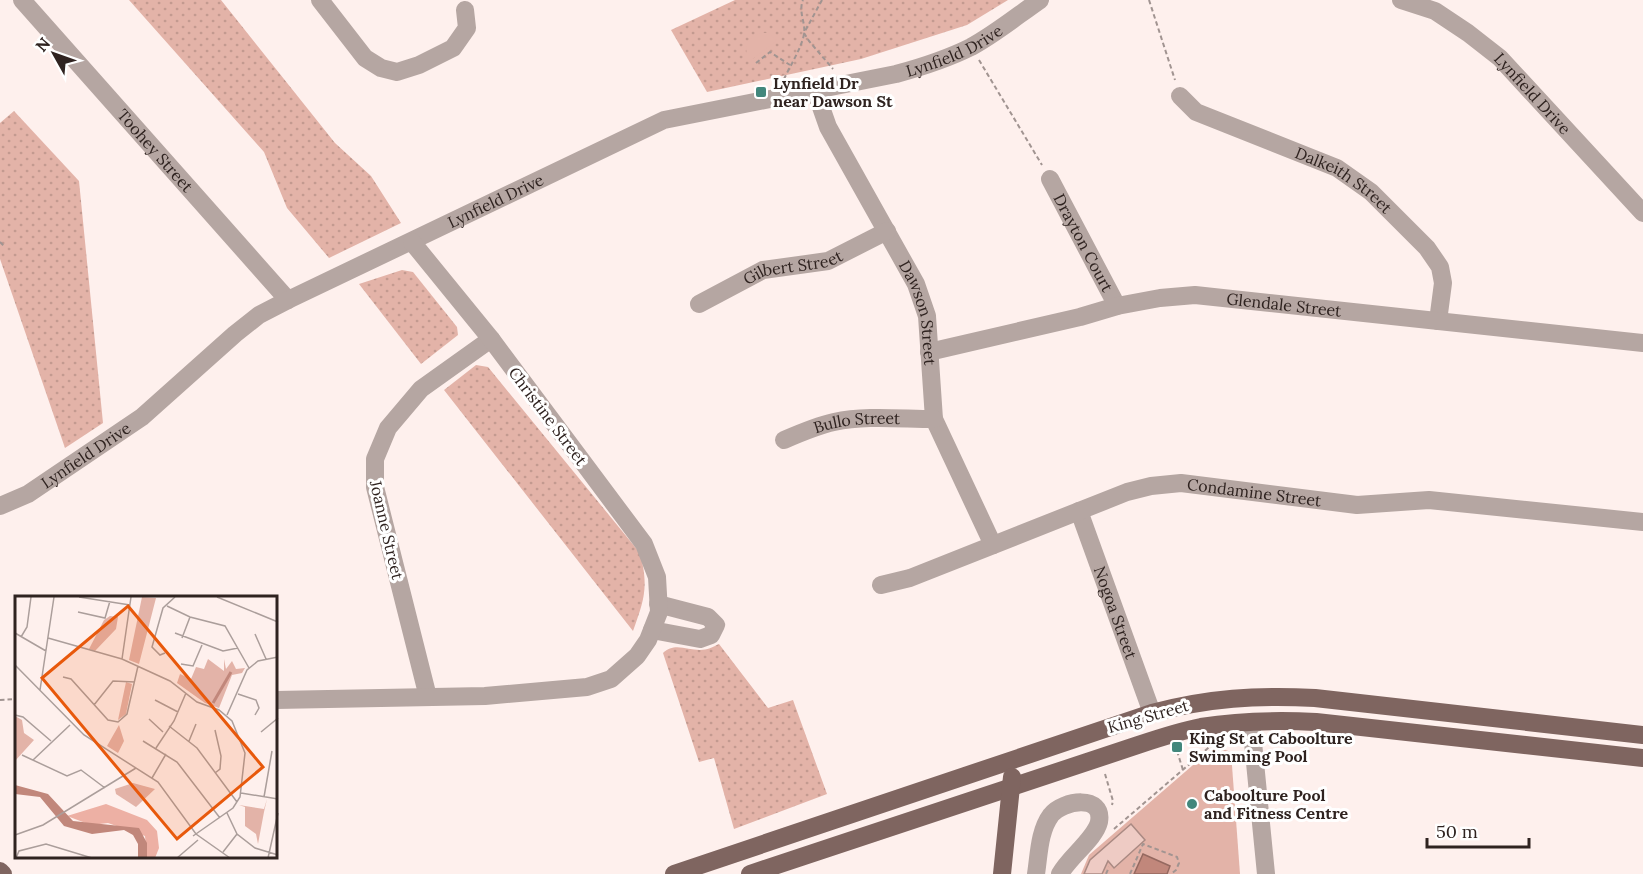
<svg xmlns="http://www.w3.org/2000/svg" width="1643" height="874" viewBox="0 0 1643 874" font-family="Lora,serif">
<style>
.grass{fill:url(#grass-dots)}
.garden{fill:#e3b3a8}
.water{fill:#c1877b;stroke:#956960;stroke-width:1.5}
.building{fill:#eecbc4;stroke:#aa8a83;stroke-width:1.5}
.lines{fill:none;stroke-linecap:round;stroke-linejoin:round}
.path{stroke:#a19491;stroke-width:2;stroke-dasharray:4.5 3;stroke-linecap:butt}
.minor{stroke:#b5a6a2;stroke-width:18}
.major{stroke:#7f6560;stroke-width:18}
.poi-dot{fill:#42877c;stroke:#fff;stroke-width:2}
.labels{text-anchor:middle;stroke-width:6;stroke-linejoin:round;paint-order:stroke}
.street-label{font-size:16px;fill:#2f2320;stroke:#fff}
.poi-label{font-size:16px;font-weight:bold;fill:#2f2320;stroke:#fff;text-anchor:start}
.inset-river{fill:none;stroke:#c1877b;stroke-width:3}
.inset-road{fill:none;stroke:#ab9e9b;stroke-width:1.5}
.view{fill:#e8590c;fill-opacity:0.15;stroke:#e8590c;stroke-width:3}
.inset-edge{fill:none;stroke:#2f2320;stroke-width:3}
</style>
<defs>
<pattern id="grass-dots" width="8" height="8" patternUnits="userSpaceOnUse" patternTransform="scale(1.5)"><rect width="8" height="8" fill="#e3b3a8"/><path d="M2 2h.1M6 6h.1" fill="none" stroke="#c39a90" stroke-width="1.8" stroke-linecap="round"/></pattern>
</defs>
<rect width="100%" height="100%" fill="#fef0ed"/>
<g class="grass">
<polygon points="129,0 221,0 335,143 371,176 401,223 329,258 287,208 264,152"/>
<polygon points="735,0 1008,0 967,25 861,59 707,92 671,30"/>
<polygon points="14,111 79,181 103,423 65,448 0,259 0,123"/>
<polygon points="402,270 413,272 457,327 458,335 421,364 359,284"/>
<path d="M476 365 488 367 640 553C649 587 644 600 633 631L444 390Z"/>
<path d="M719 644 768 708 793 700 827 794 734 829 714 758 699 762 663 653C674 642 687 650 700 650 707 650 713 647 719 644Z"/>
</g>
<g class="garden">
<path d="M762 33H768L777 40 750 61C742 48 747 36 762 33Z"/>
<polygon points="1215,746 1231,752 1240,874 1081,874 1089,855"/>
</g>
<polygon class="water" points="1143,854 1170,866 1167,874 1134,874"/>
<polygon class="building" points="1131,824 1145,840 1114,868 1108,861 1102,874 1084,874 1090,860"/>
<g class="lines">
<g class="path">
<polyline points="822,0 804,33 809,41 833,69"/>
<polyline points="1149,0 1175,80"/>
<polyline points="979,60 1042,165"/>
<polyline points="756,63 770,52 790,65"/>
<path d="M784 79C790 66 802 47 804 34 806 23 798 12 803 0"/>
<polyline points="0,242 4,246"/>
<polyline points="0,700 16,699"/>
<polyline points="1177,751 1183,770"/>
<polyline points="1105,774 1113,801 1112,805"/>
<polyline points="1114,829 1214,743"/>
<polyline points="1106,874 1109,867"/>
<polyline points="1130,874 1143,844 1177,857 1179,863 1176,870 1171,874"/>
</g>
<g class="minor">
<path id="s1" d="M22 0 288 300"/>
<polyline points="320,0 365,58 381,68 397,72 419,65 453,48 467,28 465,10"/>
<path id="s2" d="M1401 0 1435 11 1468 33 1500 58 1643 213"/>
<path id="s3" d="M815 90 828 127 916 284 927 316 934 419 993 545"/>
<path id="s4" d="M1180 96 1196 112 1337 168 1371 192 1427 248 1440 267 1443 283 1438 321"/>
<path id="s5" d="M1050 179 1117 306"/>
<path id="s6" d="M699 304 763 270 828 261 887 231"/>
<path id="s7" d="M929 352 1080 317 1117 306 1160 298 1195 295 1643 343"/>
<path id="s8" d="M784 440C800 433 816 426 834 422 866 415 901 419 934 419"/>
<path id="s9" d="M0 506 28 494 142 417 235 334 259 315 288 300 664 120 896 74C922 67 947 59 971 47 995 34 1017 16 1040 0"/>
<path id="s10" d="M1079 511 1152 713"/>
<path id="s11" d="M881 585 910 578 1127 492 1151 486 1181 483 1357 505 1429 500 1643 522"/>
<polyline points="652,630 700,639 711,635 716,625 708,617 658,604"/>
<polyline points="428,697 375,487 375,459 388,428 421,389 491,339"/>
<polyline points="276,700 485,696 587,687 611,679 637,656 648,640 659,612 657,577 644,544 491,339 412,242"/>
<polyline points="1251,722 1266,874"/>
<path d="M1036 874C1039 855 1039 831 1051 815 1063 800 1104 794 1099 822 1095 839 1069 857 1060 874"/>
</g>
<g class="major">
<polyline points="0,871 3,874"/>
<path d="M674 874 1152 713C1208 698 1257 695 1315 698L1643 735"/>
<path d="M750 874 1138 745C1159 738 1180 731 1201 727 1239 721 1278 720 1316 722L1643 758"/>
<polyline points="1002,874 1012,777"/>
</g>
</g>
<g class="poi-dot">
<rect x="755" y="86" width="12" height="12" rx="3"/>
<rect x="1171" y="741" width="12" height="12" rx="3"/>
<circle cx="1192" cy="804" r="6"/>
</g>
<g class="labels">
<g class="street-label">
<text dy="6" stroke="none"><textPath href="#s9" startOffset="1072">Lynfield Drive</textPath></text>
<text dy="6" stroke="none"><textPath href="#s2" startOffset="164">Lynfield Drive</textPath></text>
<text dy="6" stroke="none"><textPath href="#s1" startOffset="201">Toohey Street</textPath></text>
<text dy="6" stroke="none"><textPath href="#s4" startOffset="186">Dalkeith Street</textPath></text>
<text dy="6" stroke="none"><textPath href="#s9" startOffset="586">Lynfield Drive</textPath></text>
<text dy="6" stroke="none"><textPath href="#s5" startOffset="72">Drayton Court</textPath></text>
<text dy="6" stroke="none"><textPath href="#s6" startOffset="102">Gilbert Street</textPath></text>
<text dy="6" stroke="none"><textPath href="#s7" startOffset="362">Glendale Street</textPath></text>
<text dy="6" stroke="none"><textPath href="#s3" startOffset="248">Dawson Street</textPath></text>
<text transform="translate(548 416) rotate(53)" y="6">Christine Street</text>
<text dy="6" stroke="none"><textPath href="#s8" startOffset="76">Bullo Street</textPath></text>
<text dy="6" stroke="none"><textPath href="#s9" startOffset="100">Lynfield Drive</textPath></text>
<text dy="6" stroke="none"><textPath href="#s11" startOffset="392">Condamine Street</textPath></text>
<text transform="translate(387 530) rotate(77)" y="6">Joanne Street</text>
<text dy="6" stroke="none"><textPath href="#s10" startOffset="108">Nogoa Street</textPath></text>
<text transform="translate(1148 716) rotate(-16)" y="6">King Street</text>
</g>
<g class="poi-label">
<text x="773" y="89">Lynfield Dr<tspan x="773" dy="18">near Dawson St</tspan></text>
<text x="1189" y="744">King St at Caboolture<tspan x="1189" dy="18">Swimming Pool</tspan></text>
<text x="1204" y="801">Caboolture Pool<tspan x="1204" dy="18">and Fitness Centre</tspan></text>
</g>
</g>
<g transform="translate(15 596)">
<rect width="262" height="262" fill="#fef0ed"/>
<path d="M127 1 141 2 124 68 114 64ZM95 20 103 21 101 33 80 55 74 53 89 24ZM193 63 209 75V63L211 73 217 65 221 73 230 72 227 77 217 79 204 112 190 107 162 87 165 78 176 83 181 71 189 73ZM111 86 117 88 111 118 103 124ZM0 120 7 124 9 137 19 144 0 165ZM104 129 109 145 103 157 92 150ZM252 203 249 216 243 248 241 238 230 230V211L224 209 249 213Z" fill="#e3b3a8"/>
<path d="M91 208 132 224 142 235 144 252 140 262H132L130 240 93 227 76 229 52 220Z" fill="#edb0a4"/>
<path d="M118 187 140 193 121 211 101 198 100 193Z" fill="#e3b3a8"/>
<path d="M0 189 33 198 58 225 124 232 132 247V262H123V248L118 239 109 234 77 238 49 230 25 201 0 198Z" fill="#c1877b"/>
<path class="inset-river" d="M198 107 216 76"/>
<path class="inset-road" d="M64 1 115 9M202 1 263 26M152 10 175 21 210 30 234 72M63 16 90 22 95 5M0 37 31 55M160 37 208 55 223 52M240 38 251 63M6 41 12 31 16 1M33 42 107 63 155 85 182 106 204 114 217 125 230 157 225 201 218 212 178 240M167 42 175 21M150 57 145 59 137 51 148 12 160 1M107 63 116 1M166 68 178 70 187 49M0 69 69 139 143 186 181 238 215 262M48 81 56 83 93 124 103 126 112 118 123 70M25 94 39 1M223 98 241 104 244 112 240 119M140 104 163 116M79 109 98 85 120 86M0 119 8 121 36 145M212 119 232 74 243 65 263 61M134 123 148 136M154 130 182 152 222 206M246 136 263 122M128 145 162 166 205 222M174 145 181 128M141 152 159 125 171 97M7 159 52 180 66 174 90 192M18 164 55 129M200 177 205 173 206 160 200 134M137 182 151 158M226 197 263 203M249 201 257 155M212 217 222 238 240 252 263 259M0 239 28 229 121 172M208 256 222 238M1 262 4 255 31 248 77 262M162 262 183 244M253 262 263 217"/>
<path class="view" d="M113 10 248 171 162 243 27 82Z"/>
<rect width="262" height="262" class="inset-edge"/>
</g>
<g transform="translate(54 54) rotate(310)" stroke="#ffffff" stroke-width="4.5" paint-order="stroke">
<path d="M0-4.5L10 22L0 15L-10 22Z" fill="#2f2320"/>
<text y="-9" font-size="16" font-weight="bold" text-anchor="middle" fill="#2f2320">N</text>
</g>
<path d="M1427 838v9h102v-9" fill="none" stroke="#2f2320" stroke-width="3"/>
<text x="1436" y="838" font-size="18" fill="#2f2320" stroke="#ffffff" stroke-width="4.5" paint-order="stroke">50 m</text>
</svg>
